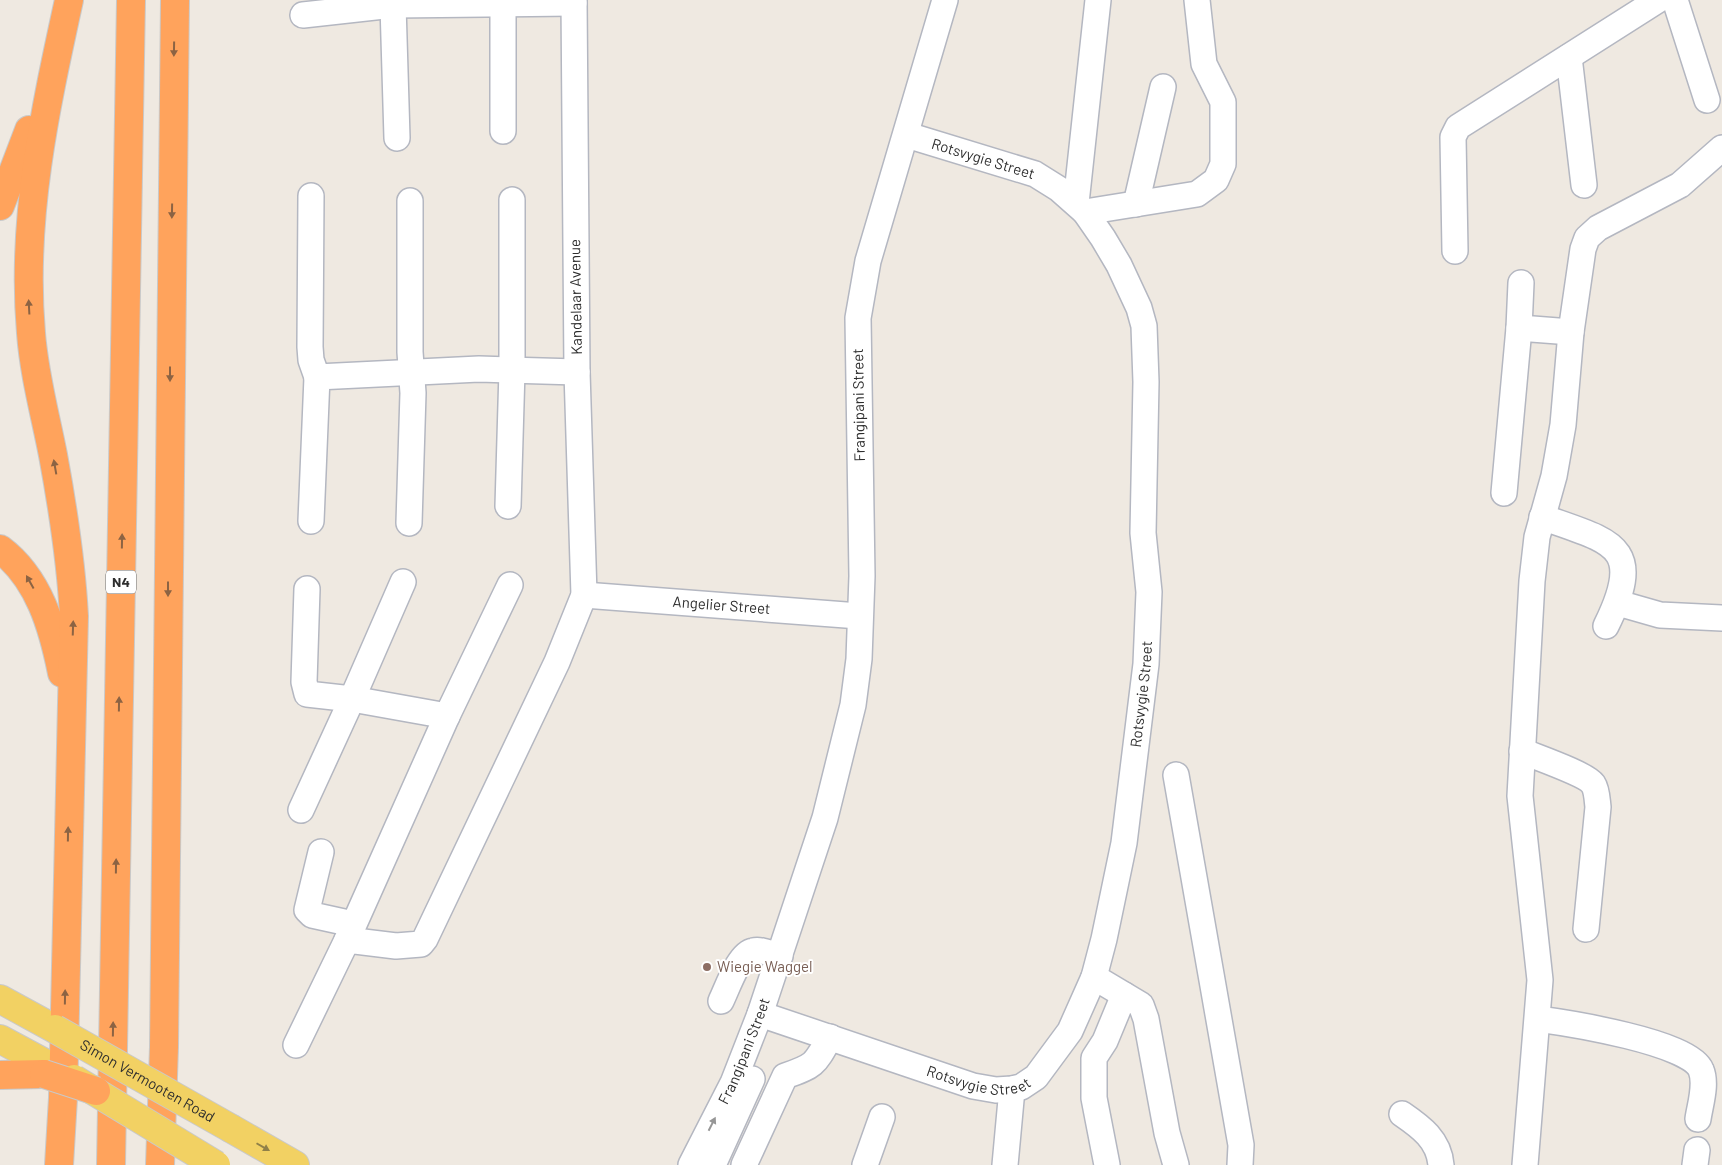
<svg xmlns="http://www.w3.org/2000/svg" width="1722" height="1165" viewBox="0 0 1722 1165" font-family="Barlow,sans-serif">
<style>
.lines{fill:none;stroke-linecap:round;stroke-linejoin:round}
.minor-casing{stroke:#b4b7c1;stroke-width:28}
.major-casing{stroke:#c9c9c9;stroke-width:30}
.highway-casing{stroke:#c9c9c9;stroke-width:30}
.minor{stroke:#fff;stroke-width:25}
.major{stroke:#f2d163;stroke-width:28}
.highway{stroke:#ffa35c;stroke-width:28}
.major-bridge-casing{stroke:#c9c9c9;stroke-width:30;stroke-linecap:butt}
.highway-bridge-casing{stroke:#c9c9c9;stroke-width:30;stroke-linecap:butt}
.major-bridge{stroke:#f2d163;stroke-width:28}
.highway-bridge{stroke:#ffa35c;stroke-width:28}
.oneway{fill:#8c6343}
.oneway2{fill:#969696}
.oneway3{fill:#908048}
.education-dot{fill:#8d6e63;stroke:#fff;stroke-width:2}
.labels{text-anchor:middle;stroke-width:4;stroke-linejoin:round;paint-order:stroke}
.shield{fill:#fff;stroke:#6d6d6d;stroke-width:1}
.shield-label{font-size:14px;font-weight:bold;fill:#2e2e2e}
.street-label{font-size:15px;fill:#2e2e2e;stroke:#fff}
.education-label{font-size:15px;fill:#785e54;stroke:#fff;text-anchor:start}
</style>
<rect width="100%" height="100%" fill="#efe9e1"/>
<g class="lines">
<g class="minor-casing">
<g id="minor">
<polyline points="1675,0 1707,100"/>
<polyline points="393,5 397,138"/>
<polyline points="303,15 393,5 574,3"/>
<polyline points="1569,57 1584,185"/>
<polyline points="503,131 503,4"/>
<polyline points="311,196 310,347 311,360 317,377"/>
<polyline points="1076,203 1098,0"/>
<polyline points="1136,204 1163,87"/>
<polyline points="1085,212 1197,194 1216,180 1223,164 1223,102 1204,64 1197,0"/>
<polyline points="1455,251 1453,137 1458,127 1658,0"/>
<polyline points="1519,328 1521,283"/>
<polyline points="1504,493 1519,328 1571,332"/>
<polyline points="508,506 512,370 512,200"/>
<path d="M1542 517C1612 542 1646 545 1606 626"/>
<polyline points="311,521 317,377 479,369 577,372"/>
<polyline points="409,523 413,393 410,352 410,201"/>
<polyline points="307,589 304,682 307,694 352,699 447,716"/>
<path id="s1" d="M584 595 859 616"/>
<polyline points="1618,603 1660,615 1722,618"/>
<path d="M1522 751C1536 757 1586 774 1593 784 1597 790 1597 799 1598 807L1586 929"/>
<polyline points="1176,775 1241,1145 1240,1165"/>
<polyline points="301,810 352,699 403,582"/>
<polyline points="321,852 307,910 312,915 353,924"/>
<polyline points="347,940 447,716 510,585"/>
<polyline points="1094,977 1141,1005 1146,1019 1167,1133 1176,1165"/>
<path d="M721 1001C727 989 739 953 753 951 761 949 772 954 780 956"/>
<path id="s2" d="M760 1014 973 1086 996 1090 1012 1089 1021 1087 1036 1077 1070 1031 1094 977 1104 939 1124 843 1146 664 1149 592 1143 533 1146 382 1144 326 1139 308 1119 265 1103 238 1085 212 1059 189 1035 174 907 135"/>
<path d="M1538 1019C1568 1023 1690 1042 1701 1070 1707 1084 1700 1105 1698 1119"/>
<polyline points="296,1045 347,940 396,946 421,944 425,939 557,662 584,595 577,372 574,0"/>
<path d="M1402 1114C1421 1127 1439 1140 1441 1165"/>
<path id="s3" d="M691 1165 733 1083 760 1014 825 818 853 705 859 659 862 576 858 318 868 261 945 0"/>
<polyline points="713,1165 752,1079"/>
<path d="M744 1165 785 1076C815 1066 815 1064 830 1037"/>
<polyline points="865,1165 882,1117"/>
<polyline points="1005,1165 1012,1089"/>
<polyline points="1107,1165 1094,1098 1094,1058 1105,1041 1124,995"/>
<polyline points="1525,1165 1540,980 1520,796 1532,581 1537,537 1554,476 1563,425 1571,332 1583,249 1587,238 1598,228 1680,185 1722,148"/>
<polyline points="1695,1165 1697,1150"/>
</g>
</g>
<g class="major-casing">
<g id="major">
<polyline points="0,999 55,1029"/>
<polyline points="0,1039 54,1068"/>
<polyline points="232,1129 295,1165"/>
</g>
</g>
<g class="highway-casing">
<g id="highway">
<polyline points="0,206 29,130"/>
<path d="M0 549C39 578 53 628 62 673"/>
<polyline points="0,1075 44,1074"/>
<path d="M59 1165 63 1098 74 616C71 561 63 509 53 455 45 414 34 374 31 333 21 219 45 110 69 0"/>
<polyline points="111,1165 131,0"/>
<polyline points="160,1165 164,1047 175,0"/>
</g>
</g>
<use href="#minor" class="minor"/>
<use href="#major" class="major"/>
<use href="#highway" class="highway"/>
<g class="major-bridge-casing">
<g id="major-bridge">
<path id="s4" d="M55 1029 232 1129"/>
<polyline points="74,1079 216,1165"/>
</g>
</g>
<g class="highway-bridge-casing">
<polyline id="highway-bridge" points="44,1074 96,1091"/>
</g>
<use href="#major-bridge" class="major-bridge"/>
<use href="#highway-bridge" class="highway-bridge"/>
</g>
<defs><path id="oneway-solid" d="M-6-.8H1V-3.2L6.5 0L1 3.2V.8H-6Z" transform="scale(1.25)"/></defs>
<g class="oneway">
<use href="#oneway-solid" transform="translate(174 49) rotate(91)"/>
<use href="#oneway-solid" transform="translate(172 211) rotate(91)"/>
<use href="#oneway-solid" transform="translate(29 307) rotate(-93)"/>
<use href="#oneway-solid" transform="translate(170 374) rotate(90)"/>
<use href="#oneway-solid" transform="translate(55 467) rotate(-100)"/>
<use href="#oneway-solid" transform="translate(122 541) rotate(-89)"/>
<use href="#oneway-solid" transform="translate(30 582) rotate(-119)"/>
<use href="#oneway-solid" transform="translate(168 589) rotate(90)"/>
<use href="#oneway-solid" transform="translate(73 628) rotate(-88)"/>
<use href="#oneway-solid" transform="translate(119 704) rotate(-89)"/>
<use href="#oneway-solid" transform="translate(68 834) rotate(-89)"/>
<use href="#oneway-solid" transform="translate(116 866) rotate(-89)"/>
<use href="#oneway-solid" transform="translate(65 997) rotate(-89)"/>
<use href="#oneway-solid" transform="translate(113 1029) rotate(-89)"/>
</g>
<use class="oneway2" href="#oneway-solid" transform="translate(712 1124) rotate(-63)"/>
<use class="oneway3" href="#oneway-solid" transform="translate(263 1147) rotate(30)"/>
<circle class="education-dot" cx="707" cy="967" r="5"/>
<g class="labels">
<rect class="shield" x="106" y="570.5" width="30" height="23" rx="4"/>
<g class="shield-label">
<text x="121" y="587">N4</text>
</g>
<g class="street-label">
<text transform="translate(983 159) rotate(17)" y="5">Rotsvygie Street</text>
<text transform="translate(576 297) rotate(-91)" y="5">Kandelaar Avenue</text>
<text transform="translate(859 405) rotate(-91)" y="5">Frangipani Street</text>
<text dy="5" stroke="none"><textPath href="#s1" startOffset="138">Angelier Street</textPath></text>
<text dy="5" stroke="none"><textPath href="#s2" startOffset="695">Rotsvygie Street</textPath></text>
<text dy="5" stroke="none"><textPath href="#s3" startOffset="126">Frangipani Street</textPath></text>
<text dy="5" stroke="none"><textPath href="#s2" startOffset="230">Rotsvygie Street</textPath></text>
<text dy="5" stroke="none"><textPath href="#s4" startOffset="106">Simon Vermooten Road</textPath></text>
</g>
<g class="education-label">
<text x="717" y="972">Wiegie Waggel</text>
</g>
</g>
</svg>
